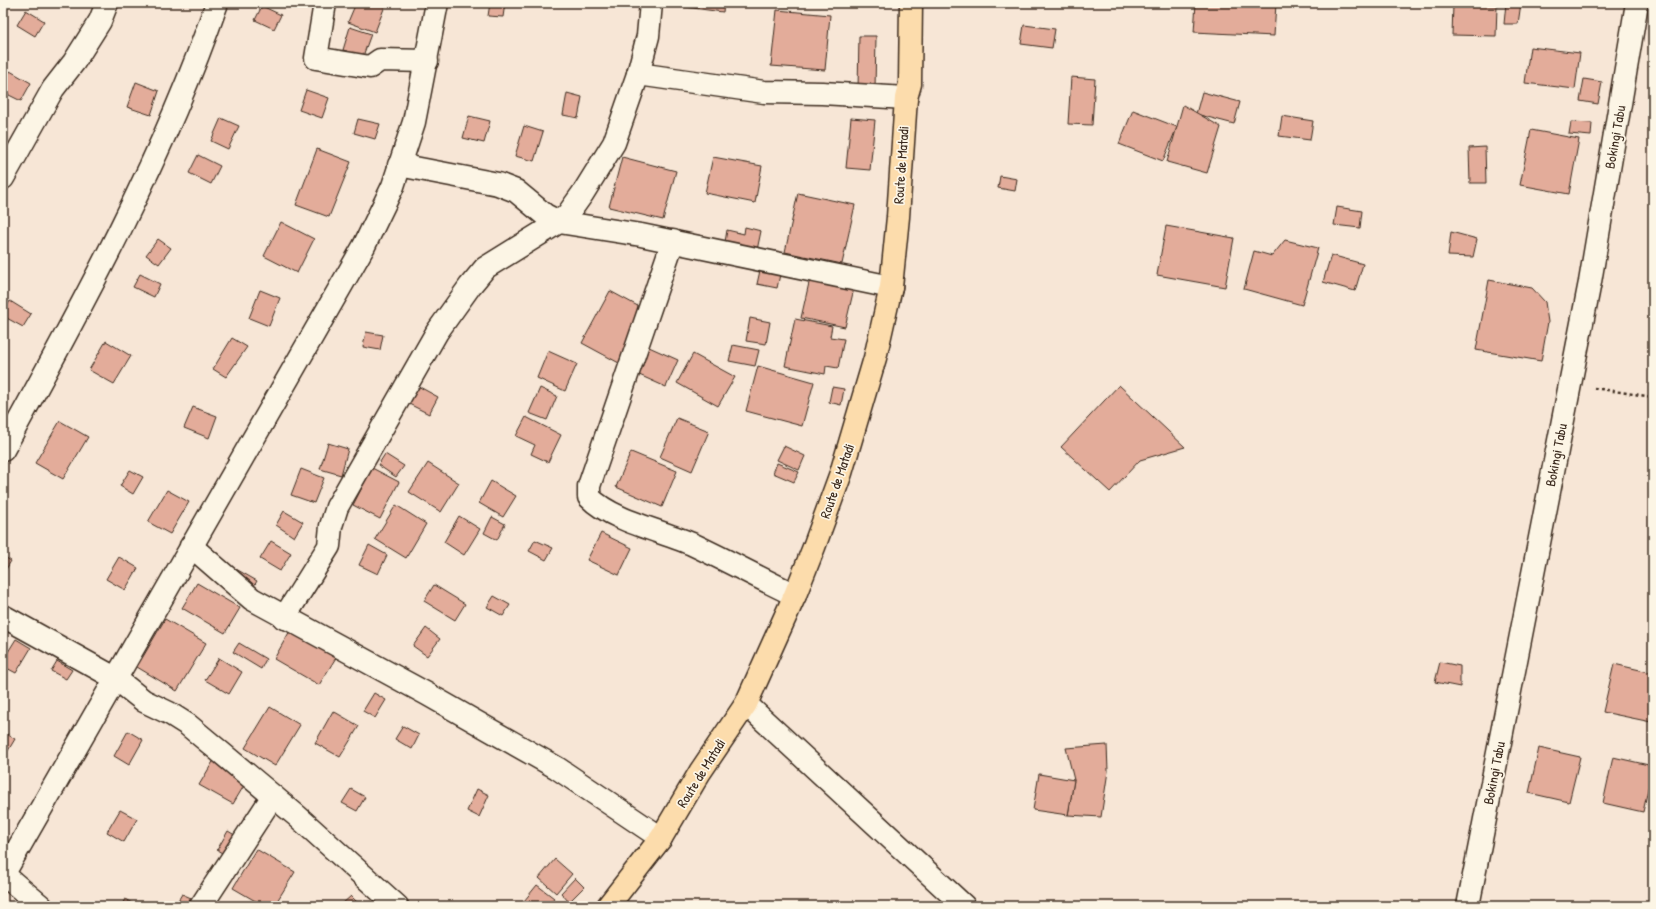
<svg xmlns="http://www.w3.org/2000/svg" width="1656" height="909" viewBox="0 0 1656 909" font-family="'Patrick Hand',sans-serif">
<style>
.building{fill:#e3ac9a;stroke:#3b2a1e}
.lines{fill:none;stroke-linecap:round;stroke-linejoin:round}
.street-casing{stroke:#3b2a1e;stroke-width:25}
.highway-casing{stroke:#3b2a1e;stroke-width:25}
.path{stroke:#3b2a1e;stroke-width:2.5;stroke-dasharray:3 3;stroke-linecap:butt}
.street{stroke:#fcf5e5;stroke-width:22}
.highway{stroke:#fcdcac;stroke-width:22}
.labels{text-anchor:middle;stroke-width:3.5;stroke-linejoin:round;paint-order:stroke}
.street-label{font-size:14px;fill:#3b2a1e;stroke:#fcf5e5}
</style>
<rect width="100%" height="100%" fill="#f7e6d6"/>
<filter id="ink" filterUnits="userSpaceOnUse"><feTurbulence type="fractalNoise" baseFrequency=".025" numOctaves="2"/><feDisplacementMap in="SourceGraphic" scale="8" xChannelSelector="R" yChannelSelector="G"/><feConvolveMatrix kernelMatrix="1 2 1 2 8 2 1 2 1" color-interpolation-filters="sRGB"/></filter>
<g filter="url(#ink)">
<g class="building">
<polygon points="356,3 378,3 385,6 375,32 348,22"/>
<polygon points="490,3 505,3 503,17 488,16"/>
<polygon points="685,3 724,3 723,12 685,7"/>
<polygon points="766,3 788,3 788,6 766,5"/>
<polygon points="1196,3 1276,3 1274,36 1194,32"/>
<polygon points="1506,3 1521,3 1518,24 1504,24"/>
<polygon points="1453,5 1497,6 1496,36 1452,35"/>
<polygon points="262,6 281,15 274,29 255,20"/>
<polygon points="26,10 44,21 35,36 17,25"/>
<polygon points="777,10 830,15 825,70 771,66"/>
<polygon points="1024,25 1055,29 1052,48 1021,44"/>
<polygon points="350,27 371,34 363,56 343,50"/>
<polygon points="859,36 876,36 875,89 858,89"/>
<polygon points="1530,47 1580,53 1575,89 1525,83"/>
<polygon points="10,71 31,83 21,101 3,92 3,84"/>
<polygon points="1071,77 1095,79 1092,125 1068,124"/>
<polygon points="1584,79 1602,82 1598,104 1580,101"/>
<polygon points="136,82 159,91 151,115 127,107"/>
<polygon points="306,90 329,98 322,118 299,110"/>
<polygon points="1202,92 1240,102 1234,124 1196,114"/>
<polygon points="567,93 582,97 578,118 563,115"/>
<polygon points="1183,105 1221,127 1207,173 1167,162"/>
<polygon points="1133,110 1177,127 1163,161 1119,144"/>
<polygon points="469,116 490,121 484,143 463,138"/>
<polygon points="1282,116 1313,121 1310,140 1279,136"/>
<polygon points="221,118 239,126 228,149 211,141"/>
<polygon points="851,118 875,120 870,170 846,168"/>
<polygon points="358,119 380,124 375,139 354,133"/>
<polygon points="1571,122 1592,123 1591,136 1569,134"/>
<polygon points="524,126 543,132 534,161 515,156"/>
<polygon points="1531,130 1579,139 1569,194 1520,185"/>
<polygon points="1485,147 1486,183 1470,183 1469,148"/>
<polygon points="317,149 351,162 329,217 296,205"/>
<polygon points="198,155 220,166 211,184 189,173"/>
<polygon points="622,157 676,171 663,220 609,207"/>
<polygon points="713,157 762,166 755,203 705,193"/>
<polygon points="1000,176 1017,179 1015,191 998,188"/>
<polygon points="798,193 855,205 842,264 785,252"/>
<polygon points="1337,207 1362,211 1360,228 1334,225"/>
<polygon points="281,222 314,239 297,273 264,256"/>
<polygon points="1166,226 1234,238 1225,287 1157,275"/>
<polygon points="745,227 761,231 756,255 724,248 727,230 744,234"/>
<polygon points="1451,232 1477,239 1473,257 1448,256"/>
<polygon points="158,239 171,248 159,264 146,255"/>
<polygon points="1285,240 1318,248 1302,305 1244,289 1254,251 1272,256"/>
<polygon points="1331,255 1363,264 1355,291 1323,282"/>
<polygon points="761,266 781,270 777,288 757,284"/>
<polygon points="140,274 160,284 154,297 133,287"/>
<polygon points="811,274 855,284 845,327 801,318"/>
<polygon points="1489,280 1532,288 1545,302 1548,322 1541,361 1476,350"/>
<polygon points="260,290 280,298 269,326 249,318"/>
<polygon points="610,291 647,311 619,363 582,343"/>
<polygon points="10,301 31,314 23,327 3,316 3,312"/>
<polygon points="750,318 770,322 766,344 746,341"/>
<polygon points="795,319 832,326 830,337 844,339 838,368 826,366 825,374 785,366"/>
<polygon points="366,332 383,335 380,350 363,347"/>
<polygon points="232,338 247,347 226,377 213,369"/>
<polygon points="106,341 131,356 114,384 89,370"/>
<polygon points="733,345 759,350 755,366 729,361"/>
<polygon points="649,347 678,360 666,387 637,374"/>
<polygon points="548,351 577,364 565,391 537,378"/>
<polygon points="693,354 735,377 718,406 677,383"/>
<polygon points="758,366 814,382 802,426 746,411"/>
<polygon points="416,385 438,397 429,414 407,403"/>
<polygon points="1119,385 1185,447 1140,460 1110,492 1061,447"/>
<polygon points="832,387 844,389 841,405 829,402"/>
<polygon points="540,388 557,396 547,420 529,413"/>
<polygon points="193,407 217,416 209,438 184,428"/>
<polygon points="526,417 561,435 548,462 531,454 535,445 516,436"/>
<polygon points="677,418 709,431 692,471 660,457"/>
<polygon points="60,421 88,437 63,479 35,463"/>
<polygon points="328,443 348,449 341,475 320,469"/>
<polygon points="784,446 805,456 799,470 777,460"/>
<polygon points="631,452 677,471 662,507 616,487"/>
<polygon points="385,454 404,466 396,477 378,465"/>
<polygon points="428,463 459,483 441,512 409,492"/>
<polygon points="777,463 799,472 794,482 773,473"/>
<polygon points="372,468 399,482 380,519 353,505"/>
<polygon points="301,469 324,478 314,503 291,495"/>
<polygon points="130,470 143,477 133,494 120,486"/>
<polygon points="491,481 516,496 503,517 479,503"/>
<polygon points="167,490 189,502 170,534 148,522"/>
<polygon points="396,505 426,524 406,558 375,539"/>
<polygon points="284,511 303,522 294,537 276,525"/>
<polygon points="459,516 480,529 464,555 444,542"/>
<polygon points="492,517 505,524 497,540 484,533"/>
<polygon points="601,533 632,548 619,575 587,560"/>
<polygon points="535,540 553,548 546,560 529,551"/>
<polygon points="271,541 291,553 280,571 260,559"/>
<polygon points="369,545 387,555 378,574 359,565"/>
<polygon points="3,556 11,561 3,574"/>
<polygon points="119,557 138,568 125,590 106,579"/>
<polygon points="229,565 257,581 247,597"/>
<polygon points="197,583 240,608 225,633 182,608"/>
<polygon points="434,585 465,604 455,620 424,601"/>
<polygon points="494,596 510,605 503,616 487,607"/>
<polygon points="165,619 206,643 177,691 137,667"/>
<polygon points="426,628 440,639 427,656 413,646"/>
<polygon points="291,629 337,656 319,685 274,659"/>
<polygon points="16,639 31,648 16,673 3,666 3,660"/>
<polygon points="239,643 266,659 261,669 233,652"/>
<polygon points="219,658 242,672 229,694 205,680"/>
<polygon points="57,661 72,670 66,679 51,671"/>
<polygon points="1440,662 1460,666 1460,687 1435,682"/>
<polygon points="1614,664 1653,673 1653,713 1651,722 1603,712"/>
<polygon points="374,693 386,700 375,718 363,711"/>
<polygon points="270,707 300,725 275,766 245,748"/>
<polygon points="333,711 359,726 340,757 315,743"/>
<polygon points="403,726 419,735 412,749 395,739"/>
<polygon points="128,731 143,740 129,765 114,756"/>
<polygon points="3,732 15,739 3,759"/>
<polygon points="1107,745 1108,771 1101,817 1068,815 1074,780 1066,748"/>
<polygon points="1539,748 1580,757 1569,802 1529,793"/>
<polygon points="1613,757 1653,766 1643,812 1603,803"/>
<polygon points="214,760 248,779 233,804 199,785"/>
<polygon points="1039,774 1074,780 1068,815 1033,810"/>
<polygon points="351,789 365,797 357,811 342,803"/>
<polygon points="477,789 489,795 479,817 467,811"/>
<polygon points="120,810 137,819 124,842 107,832"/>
<polygon points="228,831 238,837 227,856 217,850"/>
<polygon points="256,849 295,872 274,906 264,906 233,888"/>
<polygon points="555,859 572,874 556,893 539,878"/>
<polygon points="575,878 584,887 569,902 561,893"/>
<polygon points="537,885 554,898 548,906 520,906"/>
<polygon points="182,894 191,898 186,906 180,906 176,904"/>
<polygon points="351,896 361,906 344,906 342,904"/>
<polygon points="125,899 137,906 121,906"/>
</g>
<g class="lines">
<g class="street-casing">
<g id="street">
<polyline points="325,3 316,58 370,67 380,60 427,61"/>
<polyline points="638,74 764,92 822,93 906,98"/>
<polyline points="399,165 498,184 516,191 545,215 559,222 641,235 891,287"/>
<polyline points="3,178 53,89 74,62 100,21 107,3"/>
<path d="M673 241 589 486V497C612 521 663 531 694 545 728 561 761 579 795 595"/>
<path d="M3 450C82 306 163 159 217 3"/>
<polyline points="191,546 252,599 427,694 557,768 661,838"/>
<polyline points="3,616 115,678 144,701 169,713 188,725 297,816 397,906"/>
<polyline points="284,618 329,546 331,526 337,507 437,332 470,286 485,268 559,222 568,214 583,193 614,143 638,74 648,36 651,3"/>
<polyline points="746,704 964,906"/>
<polyline points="3,874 41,906"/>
<polyline points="3,875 364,246 393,186 414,122 437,3"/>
<polyline points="201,906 273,796"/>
<polyline points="1468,906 1590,282 1637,3"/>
</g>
</g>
<g class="highway-casing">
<polyline id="highway" points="608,906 661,838 700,772 746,704 795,595 814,547 841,473 875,358 891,287 898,217 906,98 910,84 911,3"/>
</g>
<polyline class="path" points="1594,388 1653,397"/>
<use href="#street" class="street"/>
<use href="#highway" class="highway"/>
</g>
</g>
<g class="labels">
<g class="street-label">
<text transform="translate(1615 137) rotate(-80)" y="5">Bokingi Tabu</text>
<text transform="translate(901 165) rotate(-86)" y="5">Route de Matadi</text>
<text transform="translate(1556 455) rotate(-79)" y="5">Bokingi Tabu</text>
<text transform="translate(837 481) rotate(-71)" y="5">Route de Matadi</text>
<text transform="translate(701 773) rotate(-58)" y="5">Route de Matadi</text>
<text transform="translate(1494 773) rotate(-79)" y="5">Bokingi Tabu</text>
</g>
</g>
<rect width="1656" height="909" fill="none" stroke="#fcf5e5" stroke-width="16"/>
<rect x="8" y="8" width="1640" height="893" fill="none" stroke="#3b2a1e" stroke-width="1.5" filter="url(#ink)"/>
</svg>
